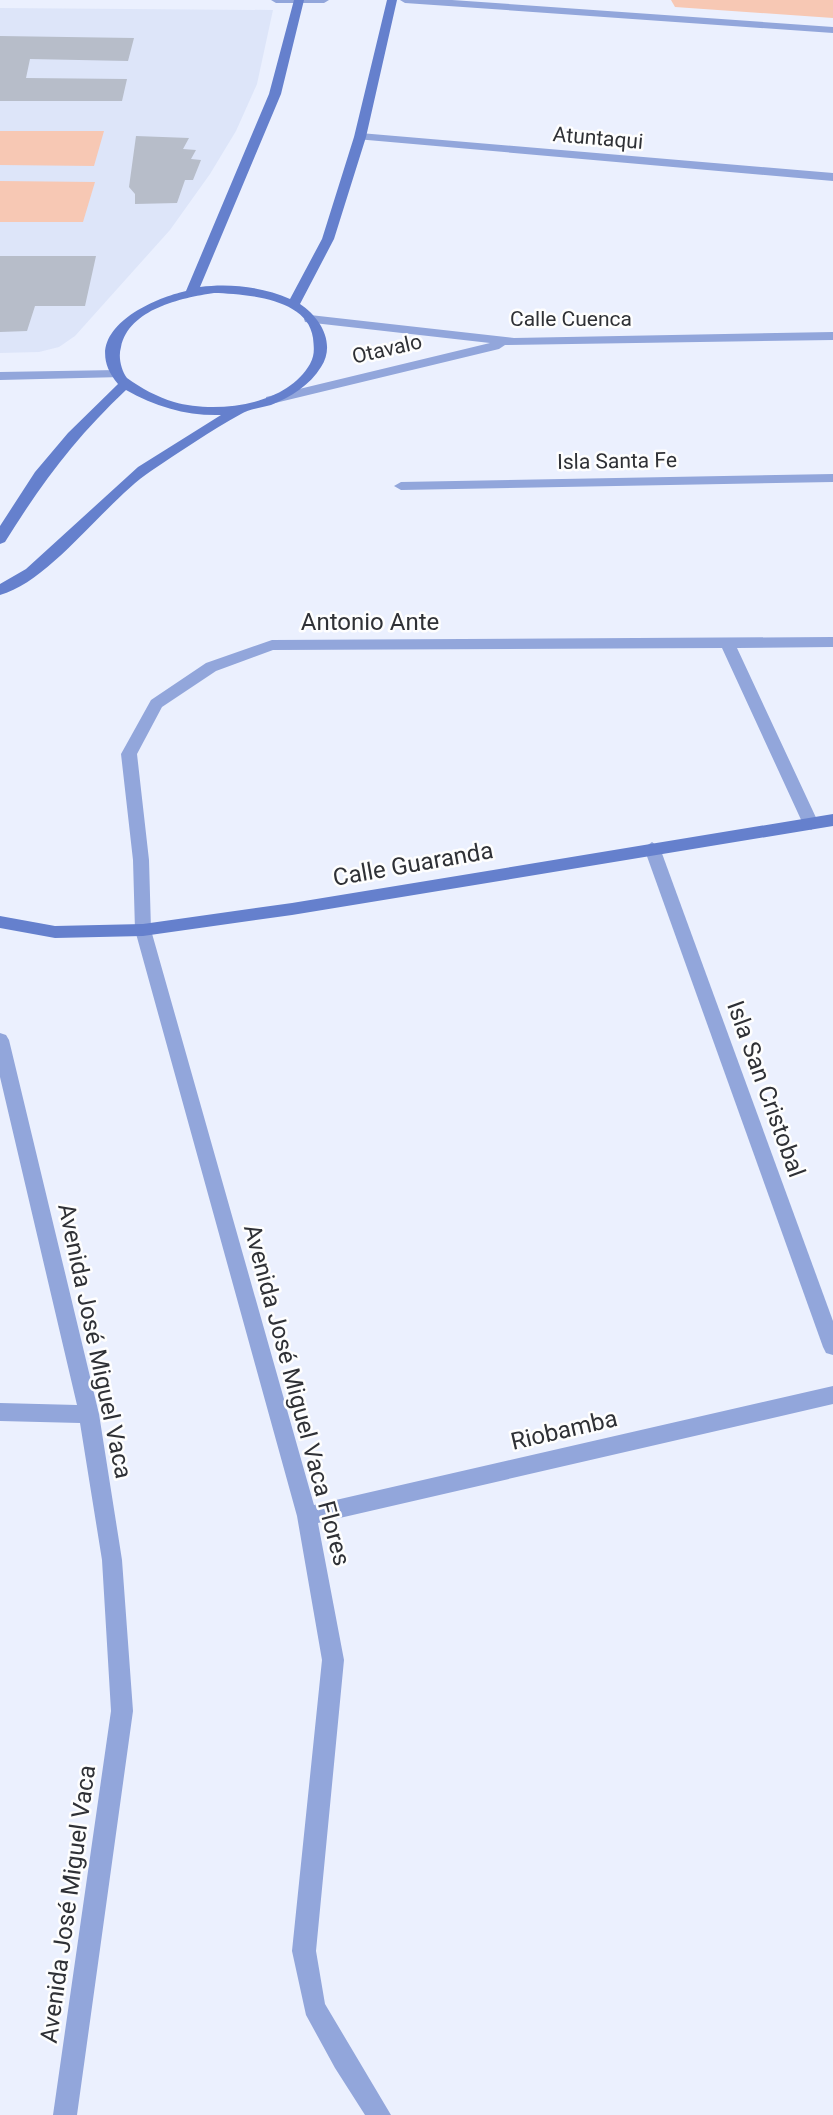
<svg xmlns="http://www.w3.org/2000/svg" width="833" height="2115" viewBox="0 0 833 2115" font-family="Roboto,sans-serif">
<style>
.built{fill:#dde5f9}
.green{fill:#f7c8b4}
.building{fill:#b7bdc9}
.lines{fill:none;stroke-linecap:round;stroke-linejoin:round}
.street{fill:#92a6db;fill-rule:evenodd}
.secondary{fill:#6580cd;fill-rule:evenodd}
.labels{text-anchor:middle;stroke-width:5;stroke-linejoin:round;paint-order:stroke}
.far-street-label{font-size:21px;fill:#2f3136;stroke:#fefefe}
.street-label{font-size:24px;fill:#2f3136;stroke:#fefefe}
</style>
<rect width="100%" height="100%" fill="#ebf0fe"/>
<polygon class="built" points="0,8 273,10 257,84 236,131 210,174 170,230 75,336 59,347 39,352 0,353"/>
<g class="green">
<polygon points="671,0 833,0 833,18 675,7"/>
<polygon points="0,131 104,131 94,166 0,165"/>
<polygon points="0,181 95,182 83,222 0,222"/>
</g>
<g class="building">
<polygon points="0,36 134,38 128,61 30,59 26,78 127,79 122,101 0,101"/>
<polygon points="136,136 189,138 183,149 196,150 191,159 201,160 193,180 185,180 177,203 135,204 135,194 129,187"/>
<polygon points="0,256 96,256 85,306 35,306 27,331 0,332"/>
</g>
<g class="lines">
<g class="street">
<polygon points="271,0 329,0 324,3 276,3"/>
<polygon points="400,0 452,0 833,27 833,33 405,3"/>
<polygon points="360,133 833,173 833,181 356,139 354,137"/>
<polygon points="310,315 514,338 833,332 833,340 505,345 499,349 271,404 266,403 266,397 490,343 305,322 304,319"/>
<polygon points="117,370 124,374 122,377 0,380 0,372"/>
<polygon points="833,474 833,482 401,490 394,486 401,482"/>
<polygon points="833,637 833,647 737,648 819,824 811,830 803,824 722,648 273,650 216,671 162,707 137,754 149,860 151,930 314,1505 833,1386 833,1404 318,1523 344,1660 316,1951 325,2004 391,2115 365,2115 335,2068 306,2015 292,1951 322,1660 297,1516 135,930 133,860 121,754 151,700 206,663 272,640"/>
<polygon points="652,842 660,848 833,1321 833,1355 826,1353 823,1347 644,848"/>
<polygon points="0,1033 6,1035 9,1040 99,1414 122,1560 133,1711 77,2115 53,2115 111,1711 102,1560 80,1423 0,1421 0,1403 77,1405 0,1077"/>
</g>
<g class="secondary">
<path d="M294 0H304L281 94 200 287C230 283 263 287 290 299L322 239 354 137 387 0H397L366 137 334 239 300 304C321 318 336 344 321 367 310 385 291 397 271 405 261 408 249 409 241 414 210 431 181 451 151 471 106 501 51 581 0 595V584L26 569 138 467 221 415C187 416 156 407 126 390 76 437 41 484 5 542L0 544V526L35 472 68 433 118 384C76 334 147 300 186 291L269 94ZM214 293C245 294 308 298 313 338 314 348 315 355 310 364 286 406 216 414 174 402 157 397 141 388 127 378 121 370 118 357 121 347 129 309 181 298 214 293Z"/>
<polygon points="833,814 833,826 292,915 143,936 55,938 0,928 0,916 55,926 143,924 292,903"/>
</g>
</g>
<g class="labels">
<g class="far-street-label">
<text transform="translate(598 138) rotate(5)" y="7">Atuntaqui</text>
<text x="571" y="326">Calle Cuenca</text>
<text transform="translate(387 349) rotate(-13)" y="7">Otavalo</text>
<text transform="translate(617 461) rotate(-1)" y="7">Isla Santa Fe</text>
</g>
<g class="street-label">
<text x="370" y="630">Antonio Ante</text>
<text transform="translate(413 864) rotate(-10)" y="8">Calle Guaranda</text>
<text transform="translate(766 1089) rotate(70)" y="8">Isla San Cristobal</text>
<text transform="translate(95 1341) rotate(78)" y="8">Avenida José Miguel Vaca</text>
<text transform="translate(297 1395) rotate(75)" y="8">Avenida José Miguel Vaca Flores</text>
<text transform="translate(564 1430) rotate(-13)" y="8">Riobamba</text>
<text transform="translate(68 1904) rotate(-82)" y="8">Avenida José Miguel Vaca</text>
</g>
</g>
</svg>
